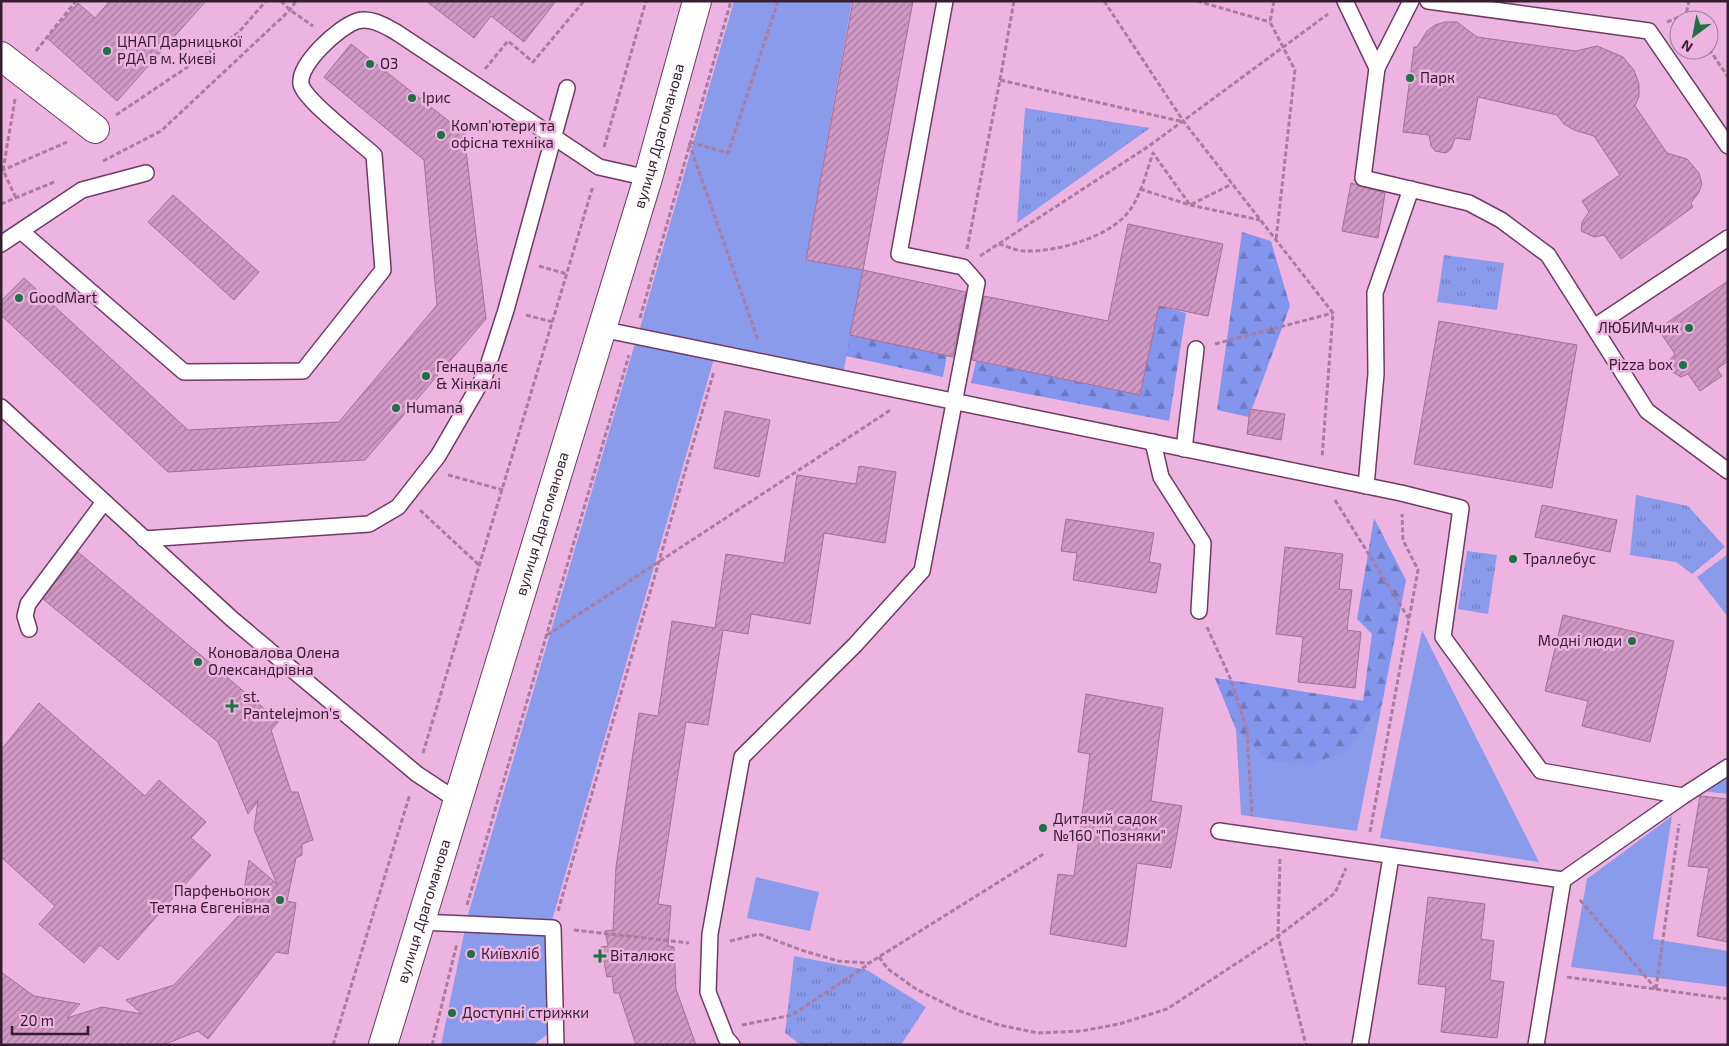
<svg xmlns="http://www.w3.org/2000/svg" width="1729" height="1046" viewBox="0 0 1729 1046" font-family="'Exo 2',sans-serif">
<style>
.grass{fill:#8a9bec}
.forest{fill:url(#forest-firs)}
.park{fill:url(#park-tufts)}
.building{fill:url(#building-hatch);stroke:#a46f99}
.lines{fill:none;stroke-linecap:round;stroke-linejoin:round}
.lane-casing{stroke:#6d3c64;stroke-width:18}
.street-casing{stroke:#6d3c64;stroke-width:30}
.secondary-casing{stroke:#6d3c64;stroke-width:30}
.path{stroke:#aa7da0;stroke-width:3;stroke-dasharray:5 2.5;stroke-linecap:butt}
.lane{stroke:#fff;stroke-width:15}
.street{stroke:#fff;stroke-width:28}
.secondary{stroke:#fff;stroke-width:28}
.poi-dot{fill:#1d7142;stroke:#eeb4e1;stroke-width:2}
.labels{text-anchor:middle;stroke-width:5;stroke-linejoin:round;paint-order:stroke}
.poi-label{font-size:15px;fill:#341e2f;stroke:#eeb4e1;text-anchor:start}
.street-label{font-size:15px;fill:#341e2f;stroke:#eeb4e1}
</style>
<defs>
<pattern id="forest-firs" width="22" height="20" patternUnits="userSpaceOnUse" patternTransform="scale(1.25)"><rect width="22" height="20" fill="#8495ee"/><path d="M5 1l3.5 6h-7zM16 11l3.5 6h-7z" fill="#6d79c1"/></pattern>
<pattern id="park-tufts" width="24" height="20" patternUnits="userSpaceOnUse" patternTransform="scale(1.25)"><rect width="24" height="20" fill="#8a9bec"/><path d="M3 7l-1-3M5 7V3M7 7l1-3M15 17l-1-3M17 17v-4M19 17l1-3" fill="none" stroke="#727ec0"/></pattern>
<pattern id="building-hatch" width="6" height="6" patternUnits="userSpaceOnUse" patternTransform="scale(1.25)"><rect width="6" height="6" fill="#d098c4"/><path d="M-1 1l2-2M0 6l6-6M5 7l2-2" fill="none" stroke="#aa7ba0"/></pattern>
</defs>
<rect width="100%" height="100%" fill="#eeb4e1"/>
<g class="grass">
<polygon points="734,1 852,1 806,260 863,270 843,374 638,335"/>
<polygon points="636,340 715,355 551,924 467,918"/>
<polygon points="1728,554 1728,617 1697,577"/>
<polygon points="1422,630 1539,862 1380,838"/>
<polygon points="1215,678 1382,704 1357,831 1241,815 1236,729"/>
<polygon points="1728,773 1728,794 1701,791"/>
<polygon points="1672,816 1653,939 1728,951 1728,987 1571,967 1587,879"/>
<polygon points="756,877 819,892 810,931 747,918"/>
<polygon points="465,929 548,933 549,1033 533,1045 441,1045"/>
</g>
<g class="forest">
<polygon points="1242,232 1271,241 1290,306 1249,417 1217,410"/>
<polygon points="1159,306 1186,313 1169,421 971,383 976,361 1140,395"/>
<polygon points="850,335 947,355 943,377 846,356"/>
<polygon points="1374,518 1406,580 1382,704 1347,750 1311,765 1268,761 1236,729 1215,678 1363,701 1372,634 1357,619"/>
</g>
<g class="park">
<polygon points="1025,108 1150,128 1017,223"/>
<polygon points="1444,255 1504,263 1497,310 1437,302"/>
<polygon points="1636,495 1688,506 1725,547 1692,574 1676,562 1630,555"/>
<polygon points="1467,551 1497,555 1488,614 1458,609"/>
<polygon points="794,956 867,970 926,1007 901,1045 801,1045 785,1033"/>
</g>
<g class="building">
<polygon points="110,1 206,1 117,101 47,38 78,3 95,18"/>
<polygon points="426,1 556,1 524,42 491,16 474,38"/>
<polygon points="853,1 913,1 863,270 806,260"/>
<polygon points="1445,22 1457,22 1477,37 1576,51 1597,46 1623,57 1634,70 1639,84 1639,96 1635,106 1667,153 1687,159 1699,173 1702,184 1699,192 1691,203 1693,207 1621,259 1604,235 1594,237 1581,231 1582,222 1589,212 1582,201 1620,175 1594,136 1574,130 1564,124 1557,115 1478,97 1470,140 1455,138 1451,149 1446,153 1435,151 1431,146 1429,135 1403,132 1414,47 1417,47 1427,31 1435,25"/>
<polygon points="351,44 464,133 486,319 365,460 168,472 1,315 1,301 24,278 188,430 339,422 437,305 424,160 324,77"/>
<polygon points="1351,183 1385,193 1378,238 1342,231"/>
<polygon points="173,195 259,272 234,300 148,222"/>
<polygon points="1128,224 1223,244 1208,316 1159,306 1140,395 972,360 984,296 1108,321"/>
<polygon points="863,270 966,292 953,357 850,335"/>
<polygon points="1728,281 1728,361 1717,369 1722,376 1700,391 1688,374 1681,377 1671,371 1668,362 1675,354 1658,329"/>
<polygon points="1439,321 1577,345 1552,488 1414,464"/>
<polygon points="1250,409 1285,414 1281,440 1247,434"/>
<polygon points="725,411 770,420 759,477 714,468"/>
<polygon points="859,466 896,472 885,543 824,533 810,624 751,614 748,634 723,630 708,725 686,722 658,904 671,906 668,946 674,947 676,989 696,1045 636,1045 619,993 614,993 612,976 607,977 601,947 608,946 605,931 613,930 616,867 639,713 658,716 672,621 715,628 726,554 784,563 797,475 856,484"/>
<polygon points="1542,505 1617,520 1610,552 1535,537"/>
<polygon points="1066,519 1154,533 1149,562 1161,564 1156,593 1073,580 1077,553 1061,551"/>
<polygon points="1285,547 1343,554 1339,589 1352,590 1347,630 1361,632 1355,688 1298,682 1303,637 1276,634"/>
<polygon points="78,552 279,721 271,730 291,792 298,792 313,840 302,844 302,855 296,858 287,901 296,903 288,954 276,952 208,1039 198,1031 163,1045 1,1045 1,972 34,996 80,1004 67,1018 102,1007 142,1014 126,1000 174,985 240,914 249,860 277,884 254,829 258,801 248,814 218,742 43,599"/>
<polygon points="1563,615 1674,641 1650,742 1582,726 1588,701 1545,691"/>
<polygon points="1086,694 1163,708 1151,801 1182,806 1171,868 1137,863 1126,947 1050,934 1058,874 1074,876 1090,754 1078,752"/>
<polygon points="39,703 145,796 159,780 206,822 191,838 211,855 118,960 100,945 84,963 39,924 55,906 1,857 1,750"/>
<polygon points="1700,796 1728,799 1728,942 1697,936 1709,868 1688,866"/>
<polygon points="1428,897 1485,904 1481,939 1494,941 1490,980 1504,982 1497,1038 1441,1032 1446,987 1418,984"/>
</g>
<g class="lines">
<g class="lane-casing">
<g id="lane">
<polyline points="1345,1 1377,68 1363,178 1469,203 1501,220 1548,255 1647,411 1728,471"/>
<polyline points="1428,1 1649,31 1728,146"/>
<polyline points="1377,68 1411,1"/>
<path d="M22 232 184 372 303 371 383 270 374 155C360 142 304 100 301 84 298 64 339 27 357 21 371 17 385 26 396 32L599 167 648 178"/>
<polyline points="1,244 82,190 146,173"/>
<polyline points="1594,327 1728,238"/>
<polyline points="601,329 1401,493 1461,508 1443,637 1541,771 1683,796"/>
<polyline points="1,407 232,619 417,774 458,801"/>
<polyline points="1153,442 1161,477 1203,543 1199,611"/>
<polyline points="1184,449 1196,349"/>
<polyline points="1366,486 1376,374 1375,293 1411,189"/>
<polyline points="144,539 369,524 398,507 438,456 485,375 506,310 567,88"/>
<polyline points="29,629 25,616 28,604 104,502"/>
<polyline points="1219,831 1563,880 1683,796 1728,767"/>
<polyline points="420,922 553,928 556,1045"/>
<polyline points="732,1045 726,1038 708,992 710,934 742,757 855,645 922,571 977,283 963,267 899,254 945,1"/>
<polyline points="1360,1045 1391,857"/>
<polyline points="1536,1045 1563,880"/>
</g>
</g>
<g class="street-casing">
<polyline id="street" points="1,56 95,129"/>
</g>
<g class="secondary-casing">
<g id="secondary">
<path id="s1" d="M383 1045 648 178 697 1"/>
</g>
</g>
<g class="path">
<polyline points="281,1 290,10 313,26"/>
<polyline points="1104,1 1184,122 1333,313 1322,458"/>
<polyline points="1197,1 1270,22"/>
<polyline points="1274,1 1270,22 1295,70 1276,240"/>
<polyline points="1667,22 1686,14 1689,1"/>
<polyline points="1709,49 1728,77"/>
<polyline points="36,51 76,1"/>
<polyline points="485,69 508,41 533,62 584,1"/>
<polyline points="1000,80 1014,1"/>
<polyline points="15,99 3,170 16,198"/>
<polyline points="116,115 238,33 266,1"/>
<polyline points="690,142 728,153 778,1"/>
<polyline points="689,143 758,340"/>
<polyline points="604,147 646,1"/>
<polyline points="103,161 161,131 290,10 296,1"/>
<polyline points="1,171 67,142"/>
<polyline points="1140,189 1190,205 1260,220"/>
<polyline points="1,204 54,182"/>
<path d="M999 244C1007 246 1016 251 1025 251 1055 252 1103 239 1125 216 1140 200 1146 173 1153 153L1190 205 1232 184"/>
<polyline points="967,249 1000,80 1184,122"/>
<polyline points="980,256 1149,146 1328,14"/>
<polyline points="539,266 567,274"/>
<polyline points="526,315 553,322"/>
<polyline points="640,318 731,1"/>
<polyline points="1215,344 1333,313"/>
<polyline points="448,475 503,490"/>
<polyline points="1335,500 1409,619"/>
<polyline points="420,510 480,566"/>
<polyline points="1207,627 1231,680 1247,730 1252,816"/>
<polyline points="547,635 892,409"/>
<polyline points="423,753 593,186"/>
<polyline points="1370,832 1418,570 1403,540 1402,514"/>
<polyline points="1280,859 1278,936 1306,1045"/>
<polyline points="1580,900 1656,989"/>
<polyline points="467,905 629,355"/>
<polyline points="558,911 714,371"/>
<polyline points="574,930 689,943"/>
<polyline points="730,941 759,934 801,950 838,961 869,963 1045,853"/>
<polyline points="879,957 888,969 916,989 960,1011 999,1025 1038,1033 1081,1031 1119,1024 1167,1009 1278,936 1335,893 1346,868"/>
<polyline points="1567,977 1728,999"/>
<polyline points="1656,989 1679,824"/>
<polyline points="742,1025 792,1015 869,964"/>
<polyline points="333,1045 410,794"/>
<polyline points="432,1045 457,943"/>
</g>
<use href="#lane" class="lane"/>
<use href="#street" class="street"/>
<use href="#secondary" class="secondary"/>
</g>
<g class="poi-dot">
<circle cx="107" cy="51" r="5"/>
<circle cx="370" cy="64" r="5"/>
<circle cx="1410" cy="78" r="5"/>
<circle cx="412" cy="98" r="5"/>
<circle cx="441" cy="135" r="5"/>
<circle cx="19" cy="298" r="5"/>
<circle cx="1689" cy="328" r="5"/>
<circle cx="1683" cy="365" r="5"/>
<circle cx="426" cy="376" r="5"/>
<circle cx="396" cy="408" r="5"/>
<circle cx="1513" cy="559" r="5"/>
<circle cx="1632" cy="641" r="5"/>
<circle cx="198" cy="662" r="5"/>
<path d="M229.5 698.5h5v5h5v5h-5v5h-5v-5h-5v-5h5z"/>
<circle cx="1043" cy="828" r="5"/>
<circle cx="280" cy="900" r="5"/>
<circle cx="471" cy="954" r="5"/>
<path d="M597.5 948.5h5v5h5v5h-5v5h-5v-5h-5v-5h5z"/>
<circle cx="452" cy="1013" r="5"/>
</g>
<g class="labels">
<g class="poi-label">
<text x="117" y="47">ЦНАП Дарницької<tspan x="117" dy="17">РДА в м. Києві</tspan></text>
<text x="380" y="69">O3</text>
<text x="1420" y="83">Парк</text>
<text x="422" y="103">Ірис</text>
<text x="451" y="131">Комп'ютери та<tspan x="451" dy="17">офісна техніка</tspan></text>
<text x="29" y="303">GoodMart</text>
<text x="1679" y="333" text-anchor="end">ЛЮБИМчик</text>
<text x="1673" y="370" text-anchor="end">Pizza box</text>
<text x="436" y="372">Генацвалє<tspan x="436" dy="17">&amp; Хінкалі</tspan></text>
<text x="406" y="413">Humana</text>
<text x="1523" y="564">Траллебус</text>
<text x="1622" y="646" text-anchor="end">Модні люди</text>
<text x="208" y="658">Коновалова Олена<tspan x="208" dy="17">Олександрівна</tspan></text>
<text x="243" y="702">st.<tspan x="243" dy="17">Pantelejmon's</tspan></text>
<text x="1053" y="824">Дитячий садок<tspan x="1053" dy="17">№160 "Позняки"</tspan></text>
<text x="270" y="896" text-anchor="end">Парфеньонок<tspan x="270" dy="17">Тетяна Євгенівна</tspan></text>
<text x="481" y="959">Київхліб</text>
<text x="610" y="961">Віталюкс</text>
<text x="462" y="1018">Доступні стрижки</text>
</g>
<g class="street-label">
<text dy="5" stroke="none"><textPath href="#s1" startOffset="950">вулиця Драгоманова</textPath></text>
<text dy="5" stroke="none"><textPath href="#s1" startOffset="545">вулиця Драгоманова</textPath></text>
<text dy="5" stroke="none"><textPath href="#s1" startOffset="140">вулиця Драгоманова</textPath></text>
</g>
</g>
<rect width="1729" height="1046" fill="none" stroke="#341e2f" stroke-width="5"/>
<g transform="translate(1694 35) rotate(212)"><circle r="24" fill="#eeb4e1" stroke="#a4789a"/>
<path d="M0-4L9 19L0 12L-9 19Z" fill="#1d7142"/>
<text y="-8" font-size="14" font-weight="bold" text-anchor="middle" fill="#341e2f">N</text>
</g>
<path d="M12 1026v8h76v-8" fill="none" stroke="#341e2f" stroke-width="2.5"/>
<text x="20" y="1026" font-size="15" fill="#341e2f" stroke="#eeb4e1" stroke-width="4" paint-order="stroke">20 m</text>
</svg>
